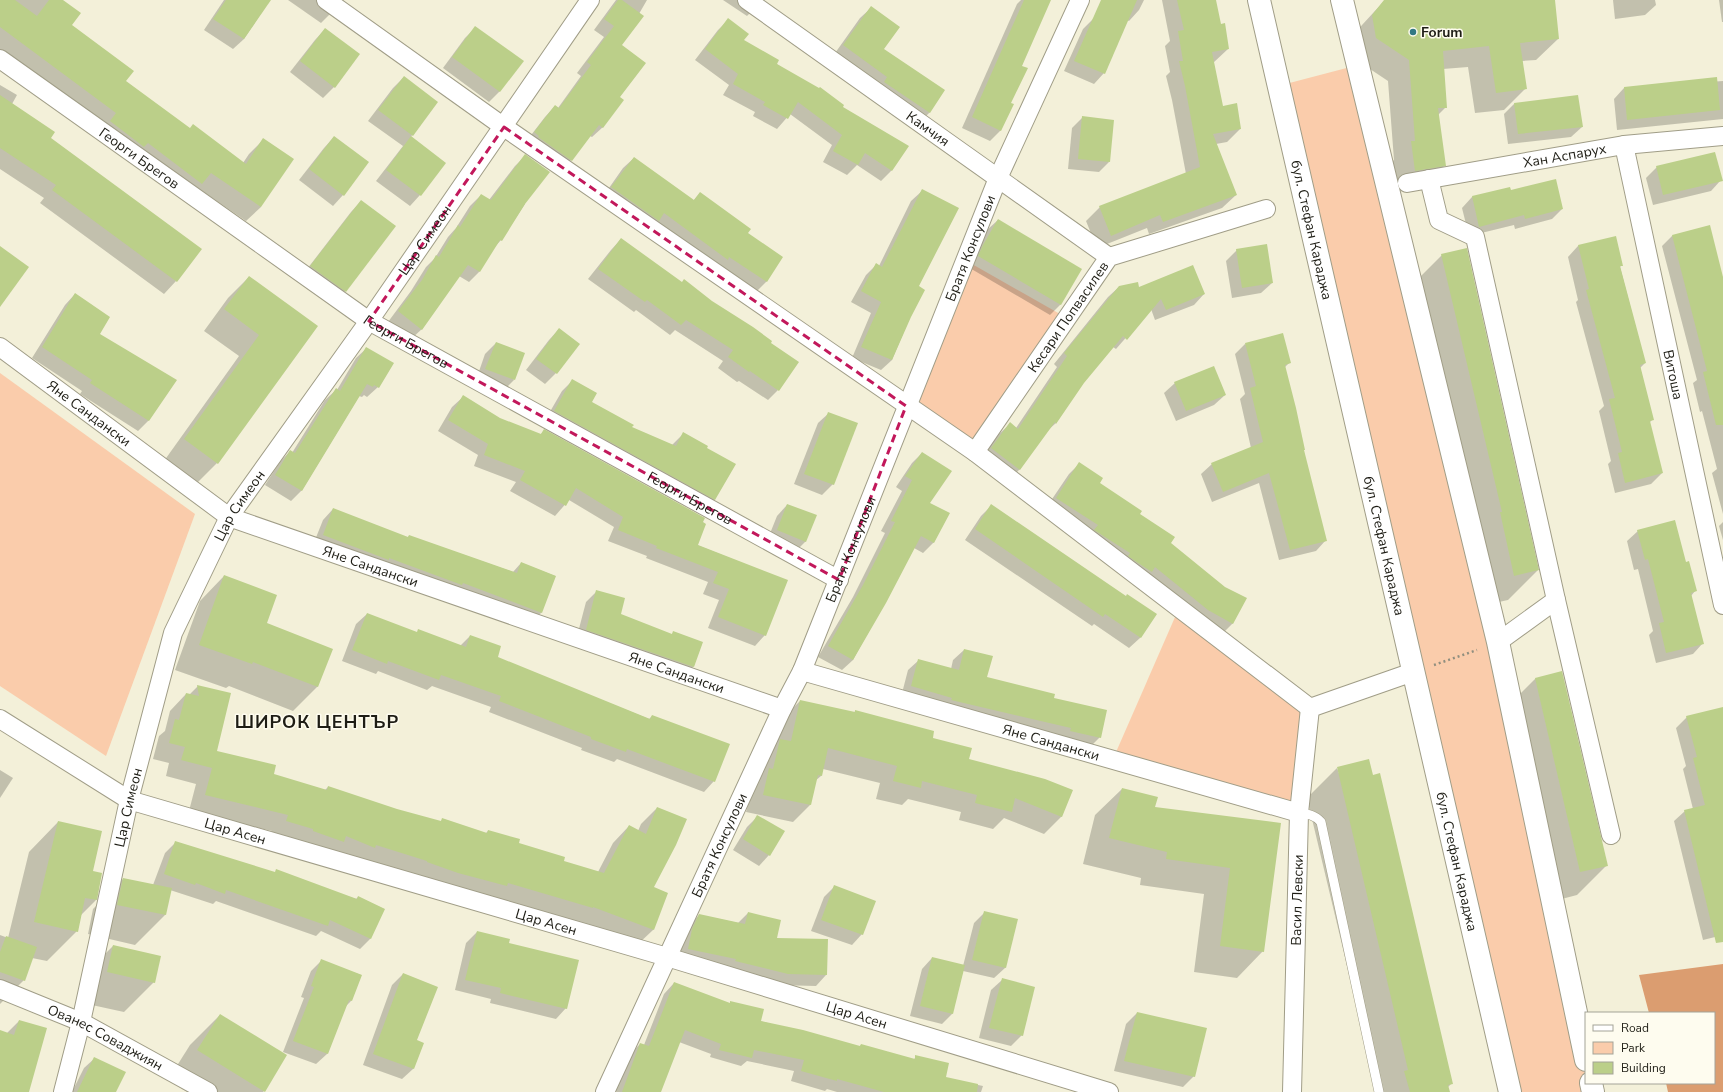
<svg xmlns="http://www.w3.org/2000/svg" width="1723" height="1092" viewBox="0 0 1723 1092" font-family="'Nunito Sans',sans-serif">
<style>
.green{fill:#faccab}
.forest{fill:#db9d70}
.shadow{fill:#0003}
.building{fill:#bbcf89}
.lines{fill:none;stroke-linecap:round;stroke-linejoin:round}
.service-casing{stroke:#a09d87;stroke-width:10}
.minor-casing{stroke:#a09d87;stroke-width:20}
.tertiary-casing{stroke:#a09d87;stroke-width:24}
.path{stroke:#918f7f;stroke-width:2.5;stroke-dasharray:2 3;stroke-linecap:butt}
.service{stroke:#fff;stroke-width:9}
.minor{stroke:#fff;stroke-width:18}
.tertiary{stroke:#fff;stroke-width:22}
.marked{fill:none;stroke:#c2185b;stroke-width:3;stroke-dasharray:8 5;stroke-linejoin:round}
.poi-dot{fill:#327984;stroke:#fefcef;stroke-width:1.5}
.labels{text-anchor:middle;stroke-width:3;stroke-linejoin:round;paint-order:stroke}
.poi-label{font-size:14px;font-weight:bold;fill:#1e1d15;stroke:#fefcef;text-anchor:start}
.street-label{font-size:14px;fill:#1e1d15;stroke:#fefcef}
.district-label{font-size:18px;font-weight:bold;letter-spacing:1px;fill:#1e1d15;stroke:#fefcef}
</style>
<rect width="100%" height="100%" fill="#f3f0d9"/>
<g class="green">
<polygon points="1358,65 1586,1060 1586,1083 1593,1092 1510,1092 1278,86"/>
<polygon points="965,260 1067,318 975,452 906,406"/>
<polygon points="0,373 195,514 106,756 0,686"/>
<polygon points="1179,608 1310,708 1299,813 1113,759"/>
</g>
<polygon class="forest" points="1723,964 1723,1092 1668,1092 1666,1083 1714,1083 1714,1013 1649,1013 1639,975"/>
<g class="shadow">
<polygon points="0,0 61,0 71,25 125,81 189,129 243,163 249,154 263,140 261,207 246,221 0,52"/>
<polygon points="224,0 270,0 244,39 233,49 204,30"/>
<polygon points="288,0 344,0 321,23"/>
<polygon points="616,0 647,0 621,45 618,97 603,127 592,137 590,136 571,160 561,171 525,143 545,117 555,106 558,108 581,76 577,73 604,37 594,30"/>
<polygon points="723,0 763,0 747,16"/>
<polygon points="1021,0 1043,0 1001,130 990,141 962,128 1017,4"/>
<polygon points="1104,0 1144,0 1139,10 1129,21 1127,20 1104,73 1094,84 1064,71 1083,29 1093,19"/>
<polygon points="1162,0 1215,0 1220,25 1228,49 1213,63 1222,107 1240,129 1227,142 1216,144 1236,195 1222,208 1149,234 1147,228 1097,248 1086,221 1100,207 1186,174 1172,100 1166,76 1170,72 1165,46 1170,41"/>
<polygon points="1385,0 1554,0 1558,39 1536,60 1522,61 1526,88 1504,110 1475,113 1468,67 1443,69 1446,107 1438,115 1445,165 1423,187 1394,192 1390,164 1394,160 1388,81 1355,59 1351,37"/>
<polygon points="1613,0 1655,0 1656,5 1645,15 1615,19"/>
<polygon points="1719,0 1723,0 1723,22 1722,22"/>
<polygon points="871,8 882,49 930,112 919,123 833,56 860,18"/>
<polygon points="728,20 742,41 841,107 907,147 891,171 881,181 857,165 847,175 823,162 832,145 790,114 777,129 753,116 755,112 723,95 729,85 695,60 718,30"/>
<polygon points="476,27 500,91 489,102 443,68 465,38"/>
<polygon points="325,29 334,87 323,98 290,72 315,40"/>
<polygon points="404,77 412,135 411,137 420,195 410,206 376,181 403,146 368,121 393,88"/>
<polygon points="1723,81 1723,123 1723,119 1617,130 1614,99 1624,88"/>
<polygon points="0,85 17,95 12,104 50,138 176,281 164,294 40,203 44,198 0,169"/>
<polygon points="1514,104 1582,127 1571,137 1508,144 1504,114"/>
<polygon points="1083,117 1109,162 1099,172 1068,169 1072,128"/>
<polygon points="334,137 343,195 333,206 299,180 324,148"/>
<polygon points="525,156 525,204 501,240 493,249 479,272 469,282 459,276 422,329 411,339 388,322 411,291 426,267 435,258 448,237 456,228 470,206 481,195 489,200 515,166"/>
<polygon points="634,158 693,201 700,193 746,233 782,257 766,282 756,292 602,198 623,168"/>
<polygon points="1657,167 1721,180 1711,191 1653,205 1646,178"/>
<polygon points="1509,188 1510,192 1562,209 1552,219 1515,229 1514,225 1469,236 1462,208 1472,197"/>
<polygon points="922,191 917,287 910,317 892,360 881,370 852,358 871,313 851,302 866,275 876,265 879,266 911,201"/>
<polygon points="361,201 345,291 335,302 301,277 351,212"/>
<polygon points="998,220 1061,304 1050,315 968,267 987,230"/>
<polygon points="1709,226 1723,280 1723,514 1712,473 1717,469 1702,411 1700,412 1693,383 1697,380 1662,246 1672,236"/>
<polygon points="1615,237 1622,265 1620,267 1645,363 1640,368 1653,419 1649,423 1662,473 1651,484 1615,493 1608,464 1611,461 1599,411 1604,406 1576,302 1578,300 1568,257 1578,246"/>
<polygon points="621,239 778,390 768,400 739,381 737,382 718,368 723,361 675,330 670,335 636,310 634,312 588,279 611,250"/>
<polygon points="1237,250 1272,283 1261,293 1232,298 1226,261"/>
<polygon points="1442,255 1538,570 1508,600 1485,605 1412,285"/>
<polygon points="249,277 316,326 217,463 196,484 164,461 239,356 204,331 228,298"/>
<polygon points="1119,287 1204,294 1194,305 1155,320 1151,309 1116,349 1113,347 1083,382 1056,423 1046,432 1020,469 1009,480 981,459 999,434 1010,424 1016,428 1057,367 1054,364 1108,297"/>
<polygon points="75,294 149,420 138,431 80,394 82,391 32,358 65,305"/>
<polygon points="559,329 579,344 556,373 545,384 526,370 549,340"/>
<polygon points="496,343 514,380 504,390 476,380 485,354"/>
<polygon points="1245,344 1289,363 1284,368 1303,451 1326,540 1316,551 1279,560 1259,483 1212,502 1201,474 1212,464 1251,448 1240,399 1245,394 1235,354"/>
<polygon points="367,348 378,387 367,397 364,395 362,397 359,396 302,490 291,501 265,485 280,462 290,451 292,453 325,400 336,390 337,390 356,358"/>
<polygon points="572,381 591,402 631,428 672,445 684,433 706,448 715,499 704,510 544,422 562,391"/>
<polygon points="1175,383 1225,395 1214,405 1176,421 1164,393"/>
<polygon points="463,397 499,419 540,435 544,431 697,545 787,581 765,635 755,646 708,628 719,600 703,594 708,582 646,558 647,556 608,541 614,527 569,500 555,516 510,491 516,482 474,466 478,455 438,431 452,407"/>
<polygon points="829,413 833,484 822,495 794,484 818,423"/>
<polygon points="922,453 934,542 923,553 914,548 853,660 842,670 818,657 853,597 885,533 881,531 902,491 896,487 912,463"/>
<polygon points="1079,464 1099,483 1138,514 1170,543 1233,623 1222,634 1046,508 1069,474"/>
<polygon points="787,505 806,541 795,552 767,541 777,516"/>
<polygon points="991,506 1125,597 1156,614 1140,638 1129,648 1094,624 1092,626 965,540 981,516"/>
<polygon points="333,509 407,538 409,536 513,572 521,563 555,576 541,613 530,623 313,545 323,520"/>
<polygon points="1723,522 1723,540 1719,526"/>
<polygon points="1638,531 1685,563 1695,591 1691,596 1703,643 1693,654 1656,663 1649,635 1653,631 1638,569 1634,570 1627,541"/>
<polygon points="224,576 318,686 293,711 229,686 226,688 175,670 200,601"/>
<polygon points="597,591 620,615 671,635 674,632 702,643 693,667 682,677 576,640 586,602"/>
<polygon points="367,614 416,633 460,646 470,636 496,658 649,719 652,716 714,781 704,792 617,759 614,762 581,750 582,748 489,712 491,707 432,686 427,690 378,671 376,674 342,661 356,624"/>
<polygon points="964,650 986,678 1053,699 1100,737 1089,748 901,697 908,670 919,660 951,669 953,660"/>
<polygon points="1536,678 1607,865 1577,895 1550,902 1506,708"/>
<polygon points="198,686 216,752 272,775 325,790 328,787 397,810 440,822 443,819 485,834 488,831 562,862 598,872 613,843 629,826 638,831 641,824 657,808 652,888 667,893 653,930 636,946 270,837 272,831 189,811 196,784 166,776 169,763 153,759 159,736 165,731 170,711 186,694 189,695"/>
<polygon points="800,701 854,713 855,711 931,739 1062,816 1044,834 1004,818 993,829 959,820 961,812 908,799 902,805 876,799 880,783 823,769 821,776 815,781 810,805 793,822 746,812 752,787 763,758 777,743 783,718"/>
<polygon points="1723,708 1723,935 1703,940 1674,821 1685,811 1693,809 1683,769 1686,766 1676,728 1687,717"/>
<polygon points="1337,768 1452,1083 1447,1088 1449,1092 1377,1092 1307,798"/>
<polygon points="0,770 13,778 0,798"/>
<polygon points="1122,789 1154,808 1280,824 1263,951 1237,978 1194,972 1204,894 1140,885 1141,878 1083,864 1095,815"/>
<polygon points="758,816 769,855 759,866 733,850 747,827"/>
<polygon points="58,822 92,872 96,900 81,915 77,931 47,961 32,958 24,980 0,1004 0,935 8,938 29,852"/>
<polygon points="176,842 356,899 358,897 384,909 370,939 360,949 321,931 316,936 216,901 213,904 170,890 165,915 135,945 88,934 93,909 123,879 153,885 165,853"/>
<polygon points="834,887 862,934 852,945 811,931 824,897"/>
<polygon points="985,912 1017,920 1005,968 994,978 963,971 952,1014 942,1024 910,1016 922,969 932,958 963,966 974,923"/>
<polygon points="748,913 775,939 827,940 826,975 816,986 777,985 678,959 681,941 689,926 699,915 738,923"/>
<polygon points="477,932 508,944 566,1008 556,1019 490,1003 491,999 455,990 466,943"/>
<polygon points="113,946 154,982 124,1012 78,1002 83,976"/>
<polygon points="321,961 361,975 351,1001 345,1007 327,1054 316,1064 283,1052 304,998 301,997 311,971"/>
<polygon points="403,974 416,1041 422,1043 413,1069 402,1079 363,1065 392,985"/>
<polygon points="1002,980 1022,1035 1011,1046 979,1038 991,990"/>
<polygon points="674,983 729,1004 731,1002 760,1021 859,1047 861,1045 913,1060 916,1057 945,1078 983,1086 981,1092 837,1092 827,1089 825,1091 791,1081 794,1071 747,1061 741,1066 710,1057 711,1054 679,1042 660,1092 617,1092 615,1091 630,1054 640,1044 644,1045 664,994"/>
<polygon points="1137,1013 1194,1076 1183,1087 1114,1071 1126,1024"/>
<polygon points="220,1015 264,1091 263,1092 187,1092 168,1080 190,1045"/>
<polygon points="19,1021 28,1092 0,1092 0,1033 7,1033"/>
<polygon points="95,1058 115,1092 72,1092 84,1068"/>
</g>
<g class="building">
<polygon points="0,0 15,0 37,16 49,0 63,0 81,13 72,25 134,71 126,81 190,128 193,124 246,164 263,138 294,159 261,207 211,173 202,184 148,143 144,147 110,121 116,113 0,27"/>
<polygon points="226,0 271,0 244,39 213,19"/>
<polygon points="618,0 622,0 644,16 622,45 646,63 620,97 624,100 603,128 599,125 572,161 538,137 539,136 534,132 555,105 559,108 591,65 587,62 614,26 604,19"/>
<polygon points="1024,0 1051,0 1022,66 1028,68 1011,103 1014,104 1001,131 972,117"/>
<polygon points="1101,0 1137,0 1105,74 1074,61"/>
<polygon points="1177,0 1216,0 1221,24 1225,23 1229,49 1212,52 1223,106 1237,103 1241,129 1213,134 1237,195 1163,222 1160,215 1111,236 1099,206 1200,167 1185,86 1179,61 1183,61 1178,31 1184,30"/>
<polygon points="1384,0 1555,0 1559,39 1520,43 1527,89 1496,93 1489,46 1443,51 1447,108 1438,108 1446,166 1415,171 1411,141 1415,141 1409,60 1376,38 1372,15"/>
<polygon points="871,6 900,27 884,49 945,90 930,113 884,82 887,77 843,45"/>
<polygon points="728,18 749,34 744,40 779,60 777,64 819,88 820,87 844,105 843,107 909,146 892,171 865,153 858,165 833,151 842,135 798,102 788,119 763,105 765,102 733,84 738,74 705,49"/>
<polygon points="475,26 524,61 500,92 452,57"/>
<polygon points="325,28 360,54 335,88 300,61"/>
<polygon points="404,76 438,102 413,136 378,110"/>
<polygon points="1717,77 1720,110 1627,120 1624,87"/>
<polygon points="0,95 55,132 51,138 202,249 177,282 52,190 56,185 0,148"/>
<polygon points="1578,95 1583,127 1518,134 1514,103"/>
<polygon points="1082,116 1114,120 1110,162 1078,159"/>
<polygon points="334,136 369,162 344,196 309,169"/>
<polygon points="411,136 446,163 421,196 386,170"/>
<polygon points="1715,152 1723,181 1663,195 1656,166"/>
<polygon points="525,154 550,172 525,204 502,241 500,240 480,272 468,265 422,330 398,311 422,280 436,255 439,257 458,225 460,227 481,194 491,200"/>
<polygon points="634,157 694,200 700,192 751,229 748,233 783,257 767,282 729,257 728,260 664,213 659,221 611,187"/>
<polygon points="1556,179 1563,209 1525,219 1524,215 1479,227 1472,196 1510,187 1511,190"/>
<polygon points="922,189 959,208 919,286 925,290 911,317 892,360 861,347 881,302 861,291 876,263 882,267"/>
<polygon points="361,200 396,226 346,292 310,266"/>
<polygon points="998,219 1082,269 1061,305 978,256 983,245"/>
<polygon points="1710,225 1723,277 1723,425 1716,425 1703,372 1707,371 1672,235"/>
<polygon points="1616,236 1623,266 1620,266 1646,363 1640,365 1654,420 1650,421 1663,473 1625,483 1618,453 1622,452 1609,399 1615,398 1586,290 1589,289 1578,245"/>
<polygon points="621,238 682,282 684,279 712,301 753,327 772,341 771,343 799,362 779,391 750,371 749,372 728,357 733,350 686,320 681,325 647,300 645,302 598,269"/>
<polygon points="1267,244 1273,283 1242,288 1236,249"/>
<polygon points="0,246 29,267 0,307"/>
<polygon points="1467,248 1539,570 1514,576 1500,512 1502,512 1441,254"/>
<polygon points="1193,265 1205,294 1166,310 1161,299 1127,340 1123,336 1084,383 1056,424 1055,422 1020,470 991,448 1010,422 1018,429 1067,356 1064,353 1119,286 1138,282 1139,287"/>
<polygon points="249,276 318,326 218,464 184,439 259,335 224,309"/>
<polygon points="75,293 110,317 100,334 177,380 149,421 90,383 92,380 42,347"/>
<polygon points="559,328 580,344 557,374 536,359"/>
<polygon points="1283,333 1291,363 1285,365 1296,408 1305,450 1304,450 1327,541 1290,550 1269,473 1223,492 1211,463 1263,442 1250,388 1256,386 1245,343"/>
<polygon points="496,342 525,353 515,380 485,369"/>
<polygon points="366,347 394,363 379,388 374,385 373,387 367,384 302,491 275,475 290,450 295,453 336,388 340,391"/>
<polygon points="1214,366 1226,395 1186,411 1174,382"/>
<polygon points="572,379 597,393 592,402 634,425 632,427 676,446 683,432 708,446 707,448 736,464 715,500 554,411"/>
<polygon points="463,395 500,418 541,434 544,429 705,518 703,522 706,524 698,545 788,580 766,636 718,617 729,589 713,583 718,572 656,548 657,546 618,530 623,517 576,488 566,506 520,480 525,471 484,455 488,444 448,420"/>
<polygon points="828,412 858,423 834,485 804,474"/>
<polygon points="922,452 952,471 930,503 950,513 934,543 921,536 886,603 853,660 828,646 863,585 895,522 891,521 912,480 905,476"/>
<polygon points="1079,462 1103,478 1100,483 1142,511 1140,514 1175,537 1171,543 1225,587 1247,598 1233,624 1208,610 1155,567 1152,572 1138,563 1128,556 1130,553 1094,530 1098,525 1056,498"/>
<polygon points="787,504 817,515 806,542 777,530"/>
<polygon points="991,504 1126,596 1127,594 1157,614 1141,638 1105,614 1103,617 975,529"/>
<polygon points="333,508 408,537 409,535 517,573 521,562 556,576 542,613 463,583 462,585 389,558 389,560 323,535"/>
<polygon points="1675,520 1686,562 1689,561 1697,591 1691,593 1704,644 1666,653 1659,623 1664,622 1648,559 1645,560 1637,530"/>
<polygon points="224,575 277,595 267,623 333,649 318,687 253,662 252,664 199,645"/>
<polygon points="596,590 625,598 621,614 672,634 673,631 703,642 694,667 586,630"/>
<polygon points="367,613 417,632 418,629 466,647 470,635 501,646 498,657 650,719 652,715 730,744 715,782 627,749 626,752 591,739 591,737 499,701 501,696 441,675 439,680 388,661 387,664 352,650"/>
<polygon points="964,649 993,656 987,677 1055,694 1054,698 1107,710 1101,738 1070,731 1071,728 951,700 952,698 911,686 918,659 959,670"/>
<polygon points="1562,671 1608,866 1580,872 1535,678"/>
<polygon points="197,685 231,693 217,751 276,765 274,774 327,790 328,786 397,809 441,821 442,818 487,833 488,830 520,839 519,843 565,857 564,861 604,873 629,825 646,834 657,807 687,819 676,845 654,887 668,893 654,930 593,907 593,908 508,883 507,886 458,873 427,862 427,861 376,845 375,848 346,836 344,842 313,831 313,829 286,821 288,815 205,795 212,768 181,760 185,747 169,743 175,719 179,720 186,693 199,696"/>
<polygon points="800,700 855,712 855,710 934,731 933,738 972,748 969,759 1045,779 1073,790 1062,817 1015,798 1012,812 975,803 977,795 922,781 921,788 893,781 897,766 828,748 822,776 818,775 811,805 763,795 769,768 773,769 780,739 791,741"/>
<polygon points="1723,707 1723,942 1716,943 1684,810 1705,805 1693,758 1697,757 1686,716"/>
<polygon points="1369,759 1373,775 1380,773 1453,1084 1448,1085 1450,1092 1410,1092 1404,1071 1408,1070 1337,767"/>
<polygon points="1122,788 1158,797 1155,807 1281,823 1264,952 1220,946 1230,868 1166,859 1167,852 1109,838"/>
<polygon points="757,815 785,831 770,856 743,839"/>
<polygon points="58,821 102,831 93,871 102,873 97,900 85,898 78,932 34,922"/>
<polygon points="175,841 275,872 276,869 357,899 358,896 385,909 371,939 330,920 328,926 226,890 225,894 196,883 195,885 164,874"/>
<polygon points="123,878 172,888 166,915 117,905"/>
<polygon points="834,885 876,901 863,935 821,920"/>
<polygon points="984,911 1018,919 1006,968 972,960"/>
<polygon points="748,912 781,920 777,938 828,939 827,975 788,974 735,961 736,959 688,949 692,929 699,914 745,924"/>
<polygon points="477,931 510,939 509,943 579,960 567,1009 500,993 501,988 465,980"/>
<polygon points="6,936 37,947 25,981 0,972 0,952"/>
<polygon points="113,945 161,956 155,983 107,972"/>
<polygon points="932,957 965,965 953,1014 920,1006"/>
<polygon points="321,959 362,975 352,1001 349,1000 328,1054 293,1041 314,987 311,986"/>
<polygon points="403,973 438,987 417,1040 424,1043 414,1069 373,1054"/>
<polygon points="1002,978 1035,987 1023,1036 989,1028"/>
<polygon points="674,982 730,1003 730,1001 764,1009 761,1021 803,1030 860,1046 861,1044 915,1059 915,1055 949,1063 946,1077 978,1084 977,1092 884,1092 837,1079 837,1081 801,1071 804,1060 754,1050 752,1058 719,1050 721,1044 685,1030 661,1092 622,1092 640,1043 649,1046"/>
<polygon points="1137,1012 1207,1028 1195,1077 1124,1061"/>
<polygon points="220,1014 287,1055 265,1092 197,1050"/>
<polygon points="19,1020 47,1028 29,1092 0,1092 0,1030 14,1035"/>
<polygon points="94,1057 126,1072 116,1092 77,1092"/>
</g>
<g class="lines">
<g class="service-casing">
<path id="service" d="M1299 813C1308 814 1315 815 1321 822L1379 1092"/>
</g>
<g class="minor-casing">
<g id="minor">
<polyline points="326,0 504,127 975,452 1310,708 1413,672"/>
<path id="s1" d="M747 0 1109 257"/>
<path id="s2" d="M0 59 369 321 839 580"/>
<path id="s3" d="M1624 145 1723 605"/>
<polyline points="1429,179 1439,220 1475,237 1556,600 1611,835"/>
<path id="s4" d="M1407 183 1624 145 1723 136"/>
<path id="s5" d="M0 347 229 517 782 709"/>
<path id="s6" d="M975 452 1109 257 1266 209"/>
<polyline points="1498,642 1556,600"/>
<path id="s7" d="M802 671 1299 813"/>
<path id="s8" d="M0 719 129 800 667 957 1109 1092"/>
<path id="s9" d="M0 989 81 1022 208 1092"/>
<path id="s10" d="M63 1092 81 1022 129 800 173 633 229 517 369 321 590 0"/>
<path id="s11" d="M605 1092 782 709 802 671 998 178 1080 0"/>
<path id="s12" d="M1292 1092 1299 813 1310 708"/>
</g>
</g>
<g class="tertiary-casing">
<g id="tertiary">
<path id="s13" d="M1259 0 1510 1092"/>
<polyline points="1342,0 1498,642 1586,1060"/>
<polyline points="1591,1083 1593,1092"/>
</g>
</g>
<polyline class="path" points="1434,665 1477,650"/>
<use href="#service" class="service"/>
<use href="#minor" class="minor"/>
<use href="#tertiary" class="tertiary"/>
</g>
<path class="marked" d="M504 127 906 406 839 580 369 321Z"/>
<circle class="poi-dot" cx="1413" cy="32" r="4"/>
<g class="labels">
<g class="poi-label">
<text x="1421" y="37">Forum</text>
</g>
<g class="street-label">
<text dy="5" stroke="none"><textPath href="#s1" startOffset="222">Камчия</textPath></text>
<text dy="5" stroke="none"><textPath href="#s4" startOffset="160">Хан Аспарух</textPath></text>
<text dy="5" stroke="none"><textPath href="#s2" startOffset="171">Георги Брегов</textPath></text>
<text dy="5" stroke="none"><textPath href="#s13" startOffset="236">бул. Стефан Караджа</textPath></text>
<text dy="5" stroke="none"><textPath href="#s10" startOffset="940">Цар Симеон</textPath></text>
<text dy="5" stroke="none"><textPath href="#s11" startOffset="920">Братя Консулови</textPath></text>
<text dy="5" stroke="none"><textPath href="#s6" startOffset="164">Кесари Попвасилев</textPath></text>
<text dy="5" stroke="none"><textPath href="#s2" startOffset="495">Георги Брегов</textPath></text>
<text dy="5" stroke="none"><textPath href="#s3" startOffset="235">Витоша</textPath></text>
<text dy="5" stroke="none"><textPath href="#s5" startOffset="111">Яне Сандански</textPath></text>
<text dy="5" stroke="none"><textPath href="#s2" startOffset="819">Георги Брегов</textPath></text>
<text dy="5" stroke="none"><textPath href="#s10" startOffset="616">Цар Симеон</textPath></text>
<text dy="5" stroke="none"><textPath href="#s13" startOffset="560">бул. Стефан Караджа</textPath></text>
<text dy="5" stroke="none"><textPath href="#s11" startOffset="596">Братя Консулови</textPath></text>
<text dy="5" stroke="none"><textPath href="#s5" startOffset="435">Яне Сандански</textPath></text>
<text dy="5" stroke="none"><textPath href="#s5" startOffset="759">Яне Сандански</textPath></text>
<text dy="5" stroke="none"><textPath href="#s7" startOffset="259">Яне Сандански</textPath></text>
<text dy="5" stroke="none"><textPath href="#s10" startOffset="292">Цар Симеон</textPath></text>
<text dy="5" stroke="none"><textPath href="#s8" startOffset="263">Цар Асен</textPath></text>
<text dy="5" stroke="none"><textPath href="#s11" startOffset="272">Братя Консулови</textPath></text>
<text dy="5" stroke="none"><textPath href="#s13" startOffset="884">бул. Стефан Караджа</textPath></text>
<text dy="5" stroke="none"><textPath href="#s12" startOffset="192">Васил Левски</textPath></text>
<text dy="5" stroke="none"><textPath href="#s8" startOffset="587">Цар Асен</textPath></text>
<text dy="5" stroke="none"><textPath href="#s8" startOffset="911">Цар Асен</textPath></text>
<text dy="5" stroke="none"><textPath href="#s9" startOffset="116">Ованес Соваджиян</textPath></text>
</g>
<g class="district-label">
<text x="317" y="728">ШИРОК ЦЕНТЪР</text>
</g>
</g>
<rect x="1585" y="1012" width="130" height="72" fill="#fefcef" stroke="#a4a398"/>
<rect x="1593" y="1025" width="20" height="6" fill="#ffffff" stroke="#a4a398"/>
<text x="1621" y="1032" font-size="12" fill="#1e1d15">Road</text>
<rect x="1593" y="1042" width="20" height="12" fill="#faccab" stroke="#a4a398"/>
<text x="1621" y="1052" font-size="12" fill="#1e1d15">Park</text>
<rect x="1593" y="1062" width="20" height="12" fill="#bbcf89" stroke="#a4a398"/>
<text x="1621" y="1072" font-size="12" fill="#1e1d15">Building</text>
</svg>
